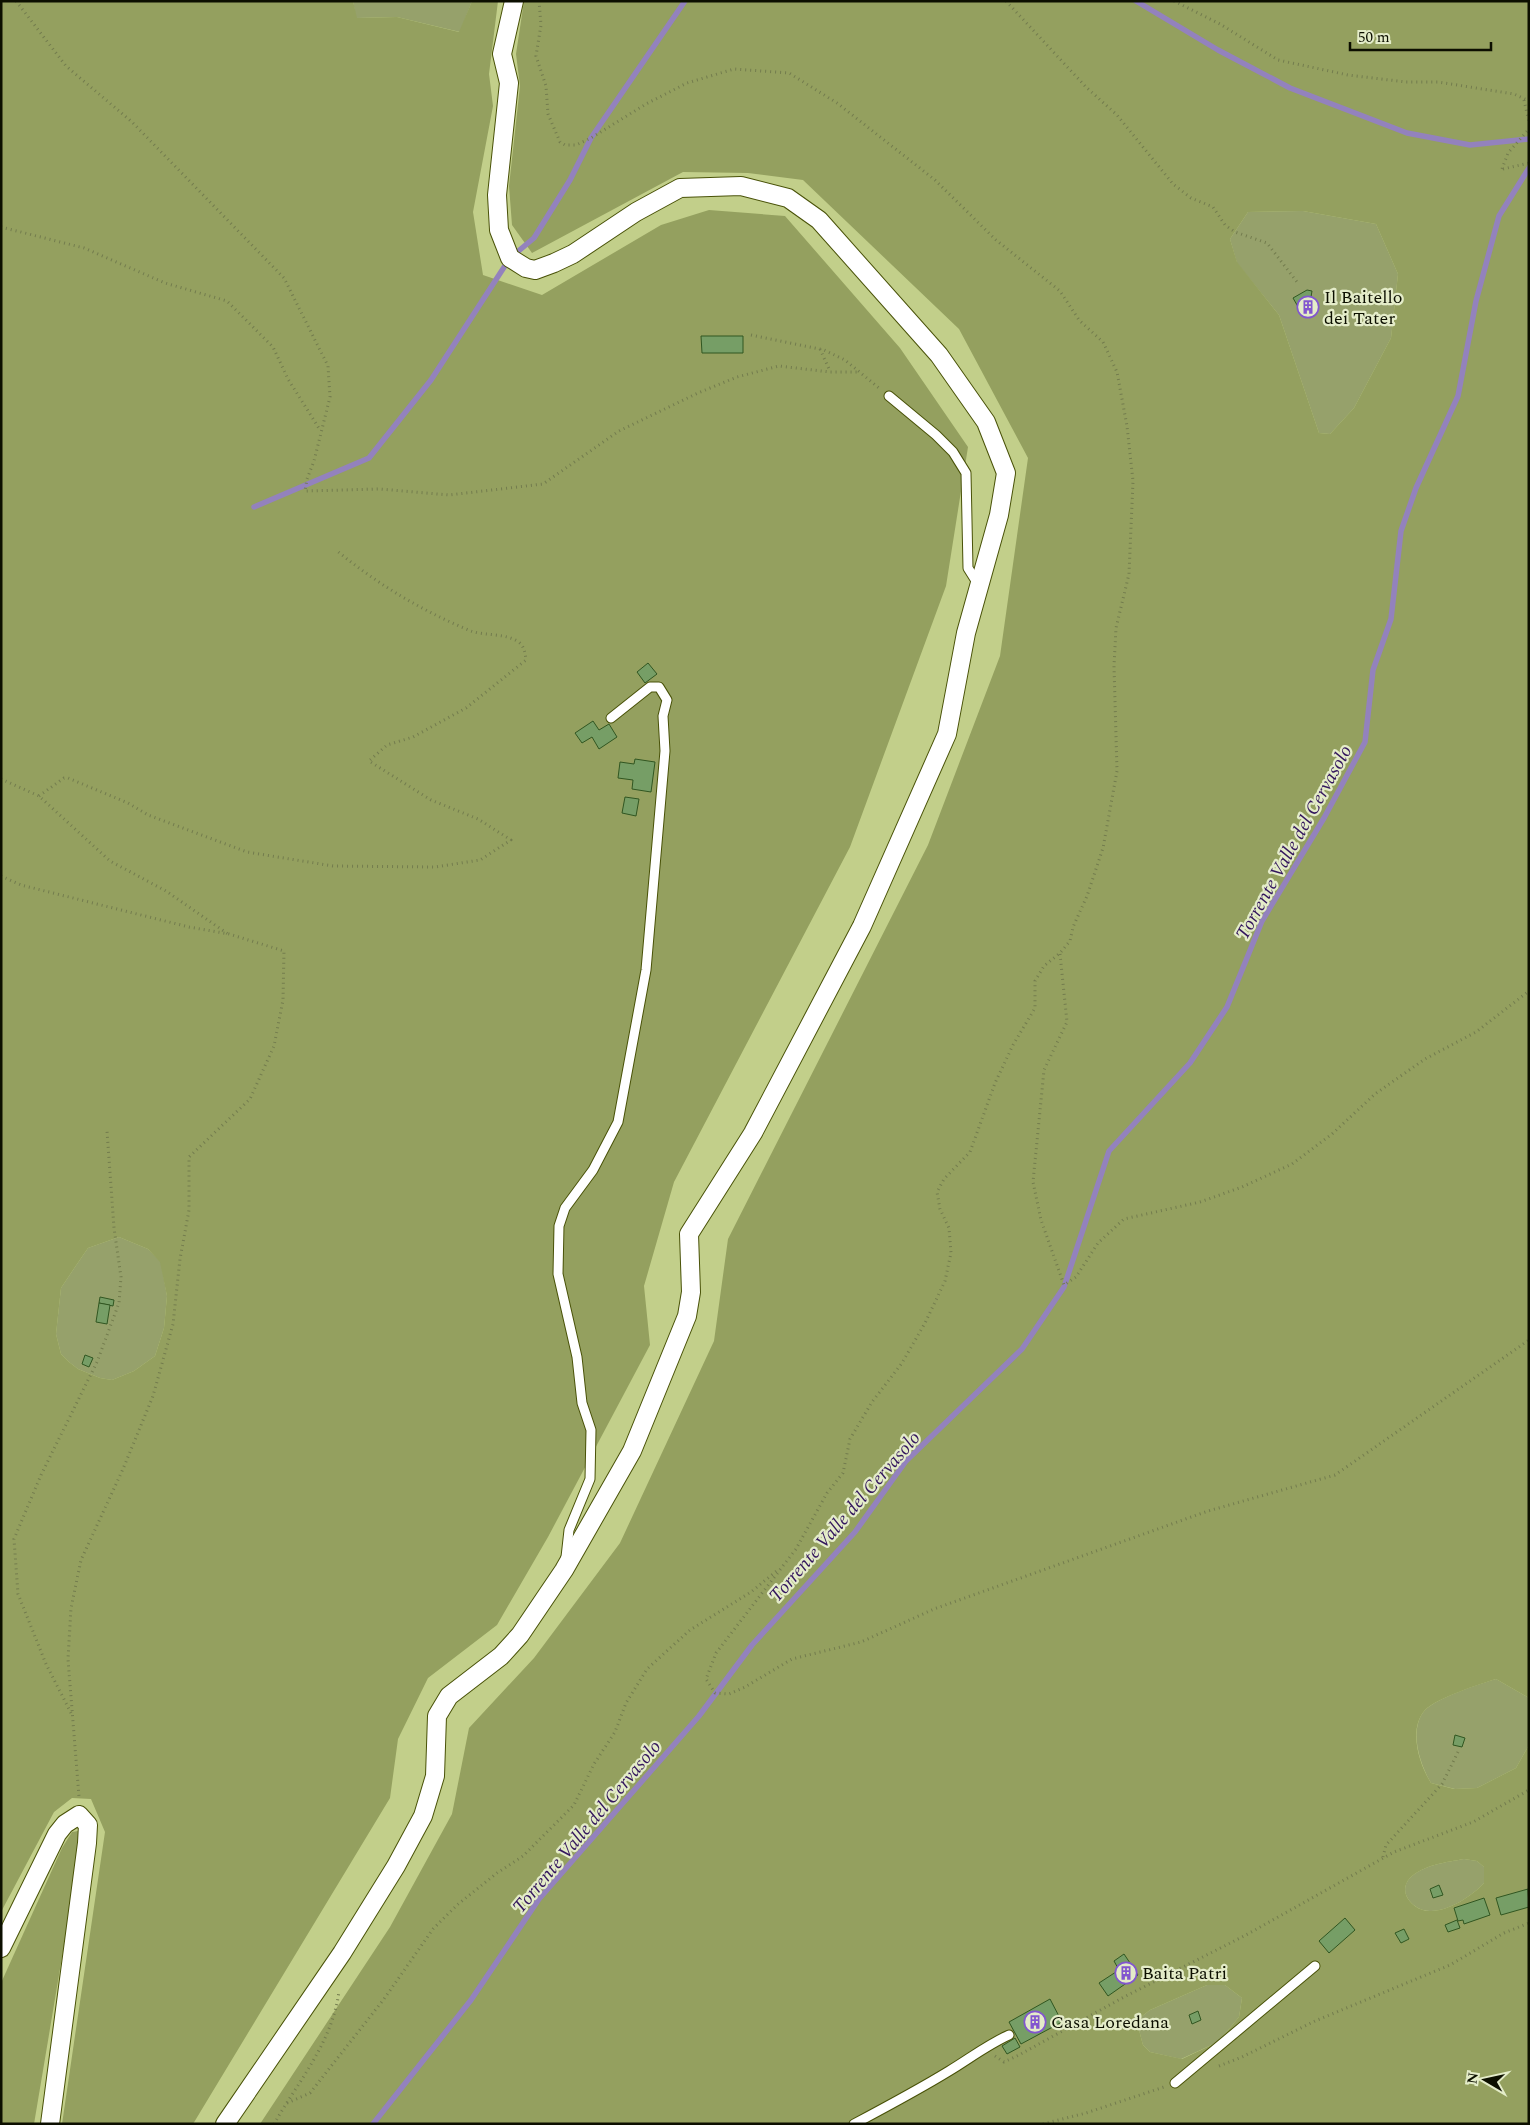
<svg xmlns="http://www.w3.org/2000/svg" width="1530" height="2125" viewBox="0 0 1530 2125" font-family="Spectral,serif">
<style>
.green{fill:#96a16b}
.forest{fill:#94a05f;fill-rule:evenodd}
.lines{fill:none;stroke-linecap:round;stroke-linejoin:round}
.stream{stroke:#9382bd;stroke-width:5.5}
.building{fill:#769e66;stroke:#315621}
.lane-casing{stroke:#495208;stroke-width:11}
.street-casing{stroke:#495208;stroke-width:20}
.path{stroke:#737c4e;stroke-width:3;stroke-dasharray:1 4;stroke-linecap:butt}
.lane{stroke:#fff;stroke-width:9}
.street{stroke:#fff;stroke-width:18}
.labels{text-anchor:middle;stroke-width:4.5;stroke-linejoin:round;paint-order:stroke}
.poi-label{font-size:18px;fill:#0c0f00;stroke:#e4ecc9;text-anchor:start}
.water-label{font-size:19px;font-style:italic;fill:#33165d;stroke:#e4ecc9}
</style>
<rect width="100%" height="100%" fill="#c2cf8a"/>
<g class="green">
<polygon points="353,1 472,1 460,32 397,17 356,18"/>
<polygon points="1303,211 1376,224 1398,274 1391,338 1354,408 1330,434 1319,433 1279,315 1237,263 1230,239 1248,212"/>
<polygon points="119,1237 148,1249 161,1262 167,1296 164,1328 155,1356 134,1371 112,1380 100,1378 78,1369 69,1362 61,1354 56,1334 61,1288 75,1267 88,1248"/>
<path d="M1496 1679 1529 1698V1745L1516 1768 1477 1788 1455 1789 1431 1783C1420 1765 1408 1729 1425 1710 1437 1698 1479 1684 1496 1679Z"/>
<path d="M1464 1859 1477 1861 1484 1867V1883C1472 1896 1449 1911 1431 1911 1415 1912 1396 1893 1410 1878 1423 1865 1447 1862 1464 1859Z"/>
<polygon points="1207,1985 1225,1985 1242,1998 1239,2017 1218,2042 1181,2059 1150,2052 1143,2045 1139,2030 1141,2017 1150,2010"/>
</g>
<g class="forest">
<path d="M1 1H353L357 18 397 17 459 32 472 1H498L489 74 493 106 473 212 483 275 542 295 661 225 709 210 785 216 900 348 968 447 946 586 850 847 674 1182 644 1286 650 1345 548 1537 497 1625 428 1678 398 1739 390 1798 193 2124H62L105 1832 91 1799 72 1798 54 1812 1 1912ZM119 1237 148 1249 160 1262 167 1296 164 1328 155 1356 134 1371 112 1380 100 1378 78 1369 69 1362 61 1354 56 1334 61 1288 75 1267 88 1248Z"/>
<path d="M524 1H1529V1698L1496 1679C1480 1684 1437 1698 1425 1710 1408 1729 1419 1764 1431 1783L1454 1789 1477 1788 1516 1768 1529 1745V2124H260L390 1927 452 1814 469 1728 534 1658 620 1543 714 1341 728 1239 928 845 1000 656 1028 458 959 329 803 180 748 173 683 172 532 253 512 225 509 186 520 86 516 54ZM1303 211 1376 224 1398 274 1391 338 1354 408 1330 434 1319 433 1279 315 1237 262 1230 239 1248 212ZM1464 1859 1477 1861 1484 1867V1883C1472 1896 1449 1911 1431 1911 1415 1912 1396 1893 1410 1878 1423 1865 1447 1862 1464 1859ZM1207 1985H1225L1242 1998 1239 2017 1218 2042 1182 2059 1150 2052 1143 2045 1139 2030 1141 2017 1150 2010Z"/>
<polygon points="78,1831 81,1844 34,2124 1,2124 1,1983 62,1848 72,1832"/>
</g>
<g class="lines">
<g class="stream">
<polyline points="1136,1 1218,50 1290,88 1407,133 1470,145 1529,139"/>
<polyline points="254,507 369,458 431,380 510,258 534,238 570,180 591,138 685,1"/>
<polyline points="373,2124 471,2000 539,1899 699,1716 752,1645 855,1532 906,1461 1022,1349 1064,1287 1109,1151 1190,1063 1227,1007 1262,921 1324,818 1365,742 1373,670 1391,619 1401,531 1416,488 1458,396 1476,301 1499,216 1529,168"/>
</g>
</g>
<g class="building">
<polygon points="1307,290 1312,291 1311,297 1297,305 1293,298"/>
<polygon points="1311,297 1318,308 1304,317 1297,305"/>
<polygon points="701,336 743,336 743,353 702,353"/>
<polygon points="648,663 657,674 645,683 637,672"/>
<polygon points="593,721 599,730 609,724 617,737 599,749 592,737 582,743 575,733"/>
<polygon points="635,759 655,762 651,792 632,789 633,780 618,778 620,762 634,764"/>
<polygon points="625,797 639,799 636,816 622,813"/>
<polygon points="100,1297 114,1300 113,1306 99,1303"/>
<polygon points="99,1303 110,1305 107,1324 96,1322"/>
<polygon points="85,1355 93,1358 89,1367 82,1364"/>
<polygon points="1455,1735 1465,1738 1462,1747 1453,1745"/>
<polygon points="1439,1885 1443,1895 1433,1898 1430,1889"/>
<polygon points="1528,1889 1529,1907 1501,1915 1496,1898"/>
<polygon points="1484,1898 1490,1915 1464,1924 1463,1920 1458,1921 1454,1908"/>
<polygon points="1345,1918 1355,1930 1329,1953 1319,1941"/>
<polygon points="1457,1920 1460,1928 1448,1932 1445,1925"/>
<polygon points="1404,1929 1409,1939 1401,1943 1395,1933"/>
<polygon points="1124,1954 1138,1975 1108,1996 1099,1983 1119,1970 1114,1961"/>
<polygon points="1050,1999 1062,2022 1021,2044 1009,2022"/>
<polygon points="1198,2011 1201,2020 1192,2024 1189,2015"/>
<polygon points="1015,2038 1020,2047 1007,2054 1002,2046"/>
</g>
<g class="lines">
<g class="lane-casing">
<g id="lane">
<polyline points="889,396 936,435 953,452 966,473 968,568 978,584"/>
<polyline points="566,1557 569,1530 590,1479 591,1430 582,1403 577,1357 558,1274 559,1226 565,1208 593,1170 618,1122 646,970 665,751 663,716 667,700 659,687 650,687 611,718"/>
<polyline points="1175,2083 1315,1966"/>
<path d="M854 2124C886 2107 918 2090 949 2071 969 2059 987 2045 1009 2035"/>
</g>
</g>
<g class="street-casing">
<g id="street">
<polyline points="1,1948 57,1834 65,1824 79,1815 88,1825 87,1843 50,2124"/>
<polyline points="225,2124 342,1953 396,1866 423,1816 435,1776 437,1716 449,1696 501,1656 520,1635 564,1570 632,1451 687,1316 691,1292 689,1234 753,1133 862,926 947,734 966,633 999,515 1006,473 986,422 939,355 819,220 788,198 741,186 680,188 636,212 573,254 554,263 535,270 526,268 510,258 499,230 497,195 509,83 502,54 514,1"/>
</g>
</g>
<g class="path">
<polyline points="16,1 66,66 132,122 284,278 328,366 330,397 314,461 307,479 305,491 380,489 449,495 543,484 619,431 698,393 737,377 779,366 830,372 860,372"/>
<polyline points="539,1 541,25 536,56 546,86 548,114 560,142 565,145 576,145 591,138 646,104 687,83 734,69 789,73 837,103 935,180 996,240 1060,291 1079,320 1103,342 1117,372 1127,426 1133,481 1129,574 1116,628 1114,666 1117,771 1103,848 1087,896 1073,927 1070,941 1060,953 1044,966 1035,981 1035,1008 1013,1045 995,1083 970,1152 944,1179 937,1192 940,1209 949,1228 951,1253 945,1281 925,1323 902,1363 872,1402 850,1439 843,1473 827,1493 796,1549 716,1653 706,1679 715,1693 729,1694 745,1687 792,1659 861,1642 934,1609 1208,1511 1335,1475 1529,1340"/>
<polyline points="1006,1 1086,87 1117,115 1173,184 1191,198 1213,207 1225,225 1235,232 1267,243 1297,282"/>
<polyline points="1174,1 1220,24 1278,60 1348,75 1406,82 1438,82 1514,94 1529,101"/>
<polyline points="1524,100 1529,122"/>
<polyline points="1502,169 1508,153 1529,129"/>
<polyline points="1503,169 1529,163"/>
<polyline points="1,227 84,248 165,283 227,301 273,347 288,379 320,430"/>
<polyline points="751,335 824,350 845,360 879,388"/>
<polyline points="820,349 830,371"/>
<polyline points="1,779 39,796 110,861 166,891 228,934"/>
<path d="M39 796 64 778H68L128 803 148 815 247 852 333 866 435 867 480 860 511 840 478 819 431 800 369 761 387 745 413 737 466 708 526 660C525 652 524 645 517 641 504 633 485 636 471 631 422 611 377 584 336 550"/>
<polyline points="1,876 21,885 189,927 229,934 284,951 283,1000 274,1046 250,1099 189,1157 189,1210 180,1259 173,1324 153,1396 123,1469 81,1560 71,1608 68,1659 79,1797"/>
<polyline points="1060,954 1067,1022 1044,1070 1033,1182 1041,1220 1064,1285 1076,1277 1098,1243 1124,1219 1200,1202 1242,1187 1292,1164 1332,1134 1375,1094 1425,1059 1476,1032 1529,991"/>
<polyline points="71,1713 46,1664 18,1594 14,1539 41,1475 97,1362 119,1303 121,1277 114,1228 107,1131"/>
<polyline points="1383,1857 1386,1845 1442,1784 1458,1752"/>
<polyline points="995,2056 1004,2062 1019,2055 1124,1997 1246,1935 1394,1852 1473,1822 1529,1790"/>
<polyline points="1219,2066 1242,2057 1315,2021 1450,1965 1504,1933 1529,1923"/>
<polyline points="287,2103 310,2093 384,1999 433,1929 457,1905 497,1873 523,1856 574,1805 594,1764 615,1732 626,1703 647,1669 690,1630 751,1592 779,1569"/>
<path d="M274 2124C298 2082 333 2041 339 1991"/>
<polyline points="1043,2124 1086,2113 1164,2087"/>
</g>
<use href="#lane" class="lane"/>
<use href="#street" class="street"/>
</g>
<defs>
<g id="building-ring" transform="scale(1.125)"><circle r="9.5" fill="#e4ecc9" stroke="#8256cf" stroke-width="1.5"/><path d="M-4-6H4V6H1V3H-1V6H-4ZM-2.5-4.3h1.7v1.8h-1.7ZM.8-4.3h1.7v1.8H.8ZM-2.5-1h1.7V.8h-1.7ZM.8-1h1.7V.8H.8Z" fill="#8256cf"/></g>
</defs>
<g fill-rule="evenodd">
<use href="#building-ring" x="1308" y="307"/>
<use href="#building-ring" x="1126" y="1973"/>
<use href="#building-ring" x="1035" y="2022"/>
</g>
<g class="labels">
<g class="poi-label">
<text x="1324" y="303">Il Baitello<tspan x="1324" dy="21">dei Tater</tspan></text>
<text x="1142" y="1979">Baita Patri</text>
<text x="1051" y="2028">Casa Loredana</text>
</g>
<g class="water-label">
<text transform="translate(1293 842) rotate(-61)" y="7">Torrente Valle del Cervasolo</text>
<text transform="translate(844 1516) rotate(-49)" y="7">Torrente Valle del Cervasolo</text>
<text transform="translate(586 1826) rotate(-50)" y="7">Torrente Valle del Cervasolo</text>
</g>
</g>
<rect width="1530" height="2125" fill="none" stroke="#0c0f00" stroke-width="5"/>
<g transform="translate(1485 2080) rotate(279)" stroke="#e4ecc9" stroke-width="4" paint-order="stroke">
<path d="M0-4L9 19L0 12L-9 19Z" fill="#0c0f00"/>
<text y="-8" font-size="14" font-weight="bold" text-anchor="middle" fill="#0c0f00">N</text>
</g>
<path d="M1350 42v8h141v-8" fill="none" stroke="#0c0f00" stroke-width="2.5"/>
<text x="1358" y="42" font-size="15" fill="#0c0f00" stroke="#e4ecc9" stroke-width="4" paint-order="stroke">50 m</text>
</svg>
